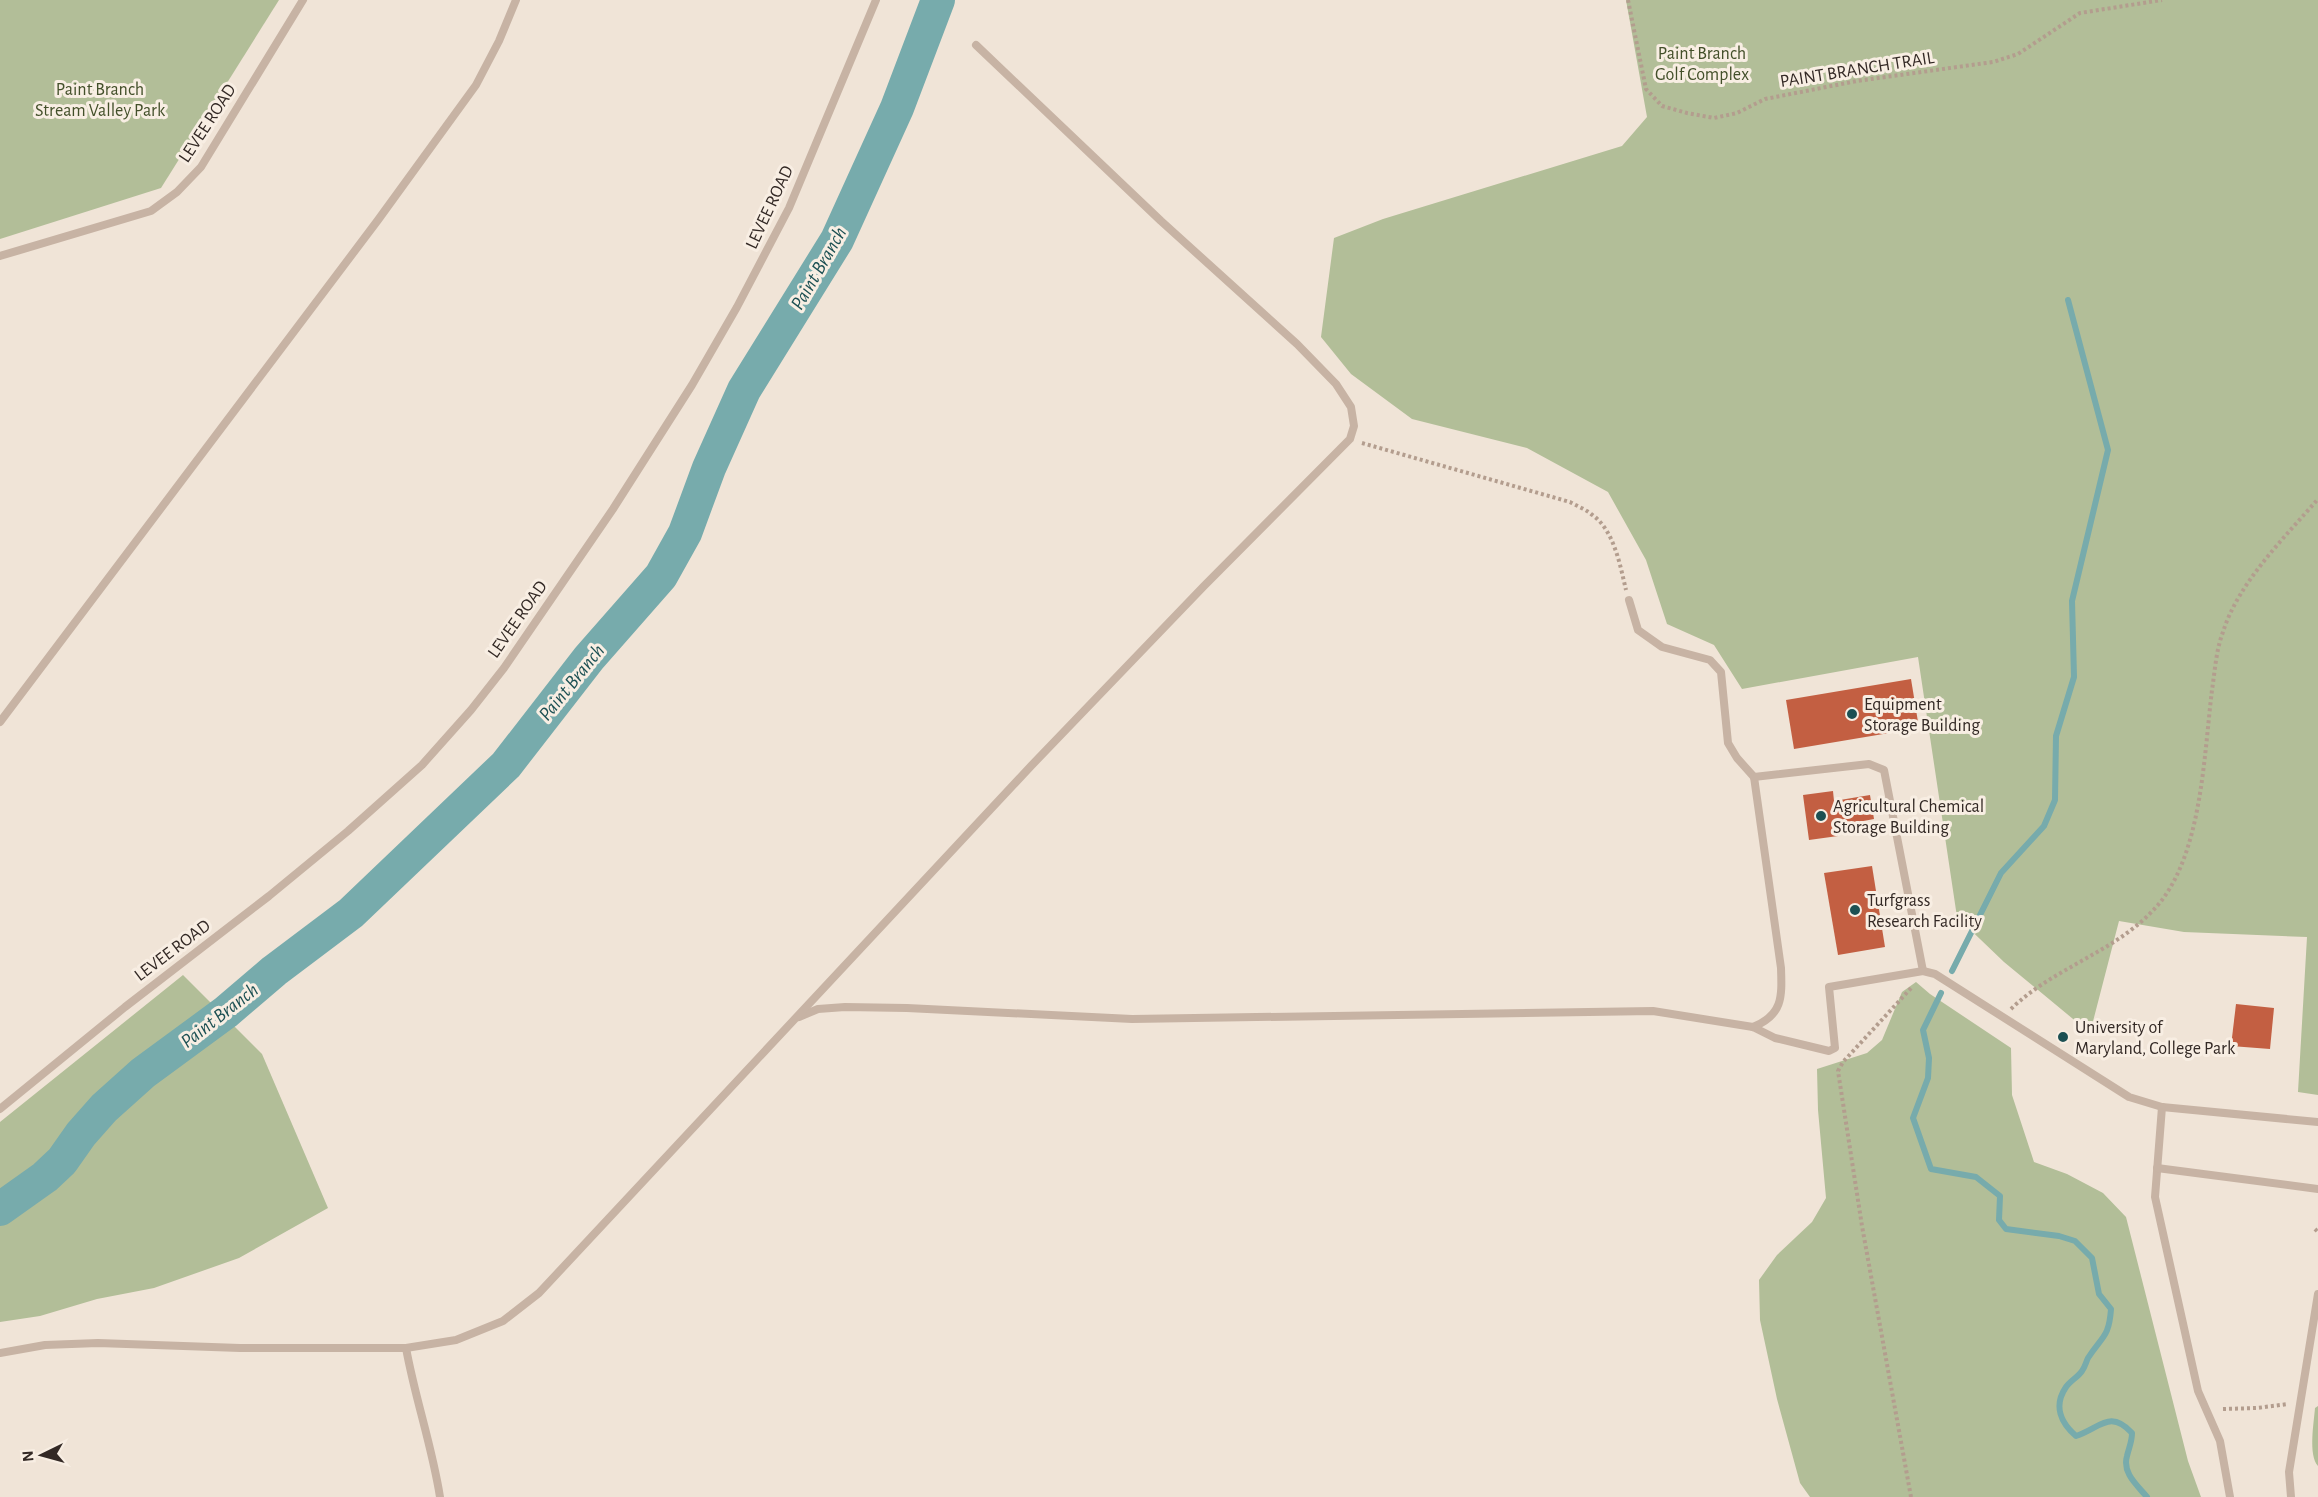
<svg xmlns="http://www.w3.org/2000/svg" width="2318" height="1497" viewBox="0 0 2318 1497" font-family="'Alegreya Sans',sans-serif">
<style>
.green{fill:#b2be98}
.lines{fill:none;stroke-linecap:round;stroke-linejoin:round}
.stream{stroke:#77abac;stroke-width:6}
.river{stroke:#77abac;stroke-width:34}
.building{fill:#c35f42}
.path{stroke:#b39d8e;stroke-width:4;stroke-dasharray:3 3;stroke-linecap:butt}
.service{stroke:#c7b3a4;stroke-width:8}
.poi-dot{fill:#1c5053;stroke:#f8eee3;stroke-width:2}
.labels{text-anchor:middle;stroke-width:6;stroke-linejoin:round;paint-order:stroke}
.park-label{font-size:18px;fill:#43502a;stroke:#f8eee3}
.street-label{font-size:18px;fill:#332925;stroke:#f8eee3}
.poi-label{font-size:18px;fill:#332925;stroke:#f8eee3;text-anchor:start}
.water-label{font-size:20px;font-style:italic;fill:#1c5053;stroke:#f8eee3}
</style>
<rect width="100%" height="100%" fill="#f0e4d7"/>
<g class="green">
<polygon points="0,0 279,0 161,188 0,239"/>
<polygon points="1626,0 2318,0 2318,1095 2298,1092 2307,937 2184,932 2119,921 2090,1033 2004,962 1957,917 1918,657 1742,689 1714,645 1667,624 1646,560 1608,492 1527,448 1412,419 1351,374 1321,337 1334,238 1383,219 1622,146 1647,117"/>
<polygon points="183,975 262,1054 328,1208 239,1258 154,1288 97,1299 40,1316 0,1322 0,1122"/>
<polygon points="1916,982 1930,994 2011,1048 2012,1095 2034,1162 2067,1174 2103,1193 2126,1217 2188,1461 2201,1497 1810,1497 1800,1483 1777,1399 1760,1320 1759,1280 1777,1255 1812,1222 1826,1198 1818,1110 1817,1069 1867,1053 1882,1040 1902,992"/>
<path d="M2318 1406V1466C2308 1455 2314 1422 2315 1408Z"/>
</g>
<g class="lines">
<g class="stream">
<polyline points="1952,971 2001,873 2044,826 2055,800 2056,736 2074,677 2072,601 2108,450 2068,300"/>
<path d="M1941 993 1923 1030 1929 1058 1928 1078 1913 1118 1931 1169 1976 1177 2000 1196 1999 1220 2006 1229 2059 1236 2075 1241 2092 1258 2099 1294 2111 1309C2109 1338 2102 1336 2088 1358 2086 1362 2085 1367 2082 1371 2078 1377 2070 1381 2066 1387 2053 1406 2061 1423 2076 1436 2100 1428 2110 1409 2132 1433 2132 1442 2129 1447 2127 1456 2122 1473 2137 1485 2147 1497"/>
</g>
<polyline class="river" points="0,1209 45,1177 62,1161 81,1134 104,1108 143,1073 226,1012 274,971 351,913 506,765 589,658 661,576 685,533 709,468 744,390 837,240 897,108 938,0"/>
</g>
<g class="building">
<polygon points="1911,679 1919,728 1794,749 1786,700"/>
<polygon points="1833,791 1834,801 1870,795 1874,819 1837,826 1838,836 1809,840 1803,795"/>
<polygon points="1872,866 1885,947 1838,955 1824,873"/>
<polygon points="2236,1004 2274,1008 2270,1049 2231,1046"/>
</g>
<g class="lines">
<g class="path">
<polyline points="1628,0 1646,89 1662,106 1687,113 1714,118 1737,113 1765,99 1857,81 1993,62 2018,54 2080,13 2162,0"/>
<path d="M1362 443 1570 502C1577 506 1585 509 1591 514 1614 529 1620 565 1626 590"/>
<path d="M2011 1009C2056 965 2122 951 2162 900 2202 847 2204 755 2212 690 2215 671 2216 650 2223 632 2238 583 2285 537 2318 499"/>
<polyline points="2315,1229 2318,1232"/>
<polyline points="2223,1409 2257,1408 2288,1404"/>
<polyline points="1911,1497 1862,1226 1838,1071 1843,1062 1913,986"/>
</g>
<g class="service">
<polyline points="0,256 151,211 177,192 201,167 303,0"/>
<path d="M1629 600 1638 630 1662 647 1710 660 1721 672 1728 743 1737 758 1754 777 1781 968C1782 997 1783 1015 1753 1027"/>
<polyline points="0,722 378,220 476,85 499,41 516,0"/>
<polyline points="1754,777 1869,764 1884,770 1923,971"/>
<polyline points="799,1017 818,1009 845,1007 907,1008 1132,1019 1653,1011 1753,1027 1775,1038 1829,1051 1835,1048 1829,987 1923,971 1935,974 2129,1097 2162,1107 2318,1122"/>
<polyline points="2162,1107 2155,1197 2198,1391 2220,1441 2230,1497"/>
<polyline points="0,1109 125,1007 269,896 348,831 422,765 471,710 504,668 613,509 692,385 737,307 789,208 876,0"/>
<polyline points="2157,1168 2318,1189"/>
<path d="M406 1348C415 1398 432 1446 440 1497"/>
<polyline points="0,1353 45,1345 98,1343 240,1348 406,1348 456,1340 503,1321 539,1293 1031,766 1204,586 1350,439 1354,426 1351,407 1336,384 1297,344 1161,221 976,45"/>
<polyline points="2291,1497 2289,1472 2318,1294"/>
</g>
</g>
<g class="poi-dot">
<circle cx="1852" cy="714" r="6"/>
<circle cx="1821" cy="816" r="6"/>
<circle cx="1855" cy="910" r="6"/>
<circle cx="2063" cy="1037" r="6"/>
</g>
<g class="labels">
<g class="park-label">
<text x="1702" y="59">Paint Branch<tspan x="1702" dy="21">Golf Complex</tspan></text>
<text x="100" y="95">Paint Branch<tspan x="100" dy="21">Stream Valley Park</tspan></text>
</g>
<g class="street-label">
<text transform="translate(1857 69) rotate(-9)" y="6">PAINT BRANCH TRAIL</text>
<text transform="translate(207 123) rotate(-57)" y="6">LEVEE ROAD</text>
<text transform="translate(769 207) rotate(-65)" y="6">LEVEE ROAD</text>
<text transform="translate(517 619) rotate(-55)" y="6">LEVEE ROAD</text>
<text transform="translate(172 950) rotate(-37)" y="6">LEVEE ROAD</text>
</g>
<g class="poi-label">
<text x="1864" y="710">Equipment<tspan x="1864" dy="21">Storage Building</tspan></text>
<text x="1833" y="812">Agricultural Chemical<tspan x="1833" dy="21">Storage Building</tspan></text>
<text x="1867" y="906">Turfgrass<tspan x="1867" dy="21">Research Facility</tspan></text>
<text x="2075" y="1033">University of<tspan x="2075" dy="21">Maryland, College Park</tspan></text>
</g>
<g class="water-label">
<text transform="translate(818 268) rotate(-60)" y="7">Paint Branch</text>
<text transform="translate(571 682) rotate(-51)" y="7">Paint Branch</text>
<text transform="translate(219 1015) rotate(-38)" y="7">Paint Branch</text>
</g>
</g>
<g transform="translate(42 1455) rotate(265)" stroke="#f8eee3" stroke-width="4.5" paint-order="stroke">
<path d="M0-4.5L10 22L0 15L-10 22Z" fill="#332925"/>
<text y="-9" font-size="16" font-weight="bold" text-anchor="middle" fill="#332925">N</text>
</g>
</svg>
